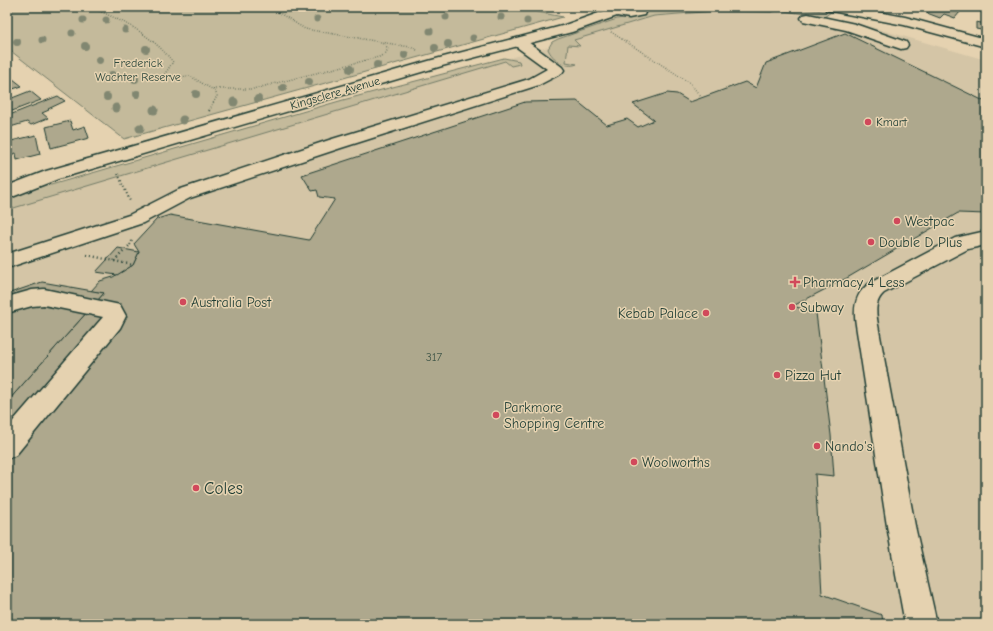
<svg xmlns="http://www.w3.org/2000/svg" width="993" height="631" viewBox="0 0 993 631" font-family="'Comic Neue',sans-serif">
<style>
.built{fill:#d4c5a6}
.green{fill:#c4ba9b;stroke:#727c68}
.building{fill:#aea88d;stroke:#1f3d34}
.lines{fill:none;stroke-linecap:round;stroke-linejoin:round}
.minor-casing{stroke:#1f3d34;stroke-width:3}
.major-casing{stroke:#1f3d34;stroke-width:3}
.path-far2{stroke:#1f3d34;stroke-width:1.5;stroke-dasharray:0.5 2;stroke-linecap:butt}
.path-far1{stroke:#1f3d34;stroke-width:2;stroke-dasharray:1 2.5;stroke-linecap:butt}
.path{stroke:#1f3d34;stroke-width:2.5;stroke-dasharray:1 3;stroke-linecap:butt}
.minor{fill:#e5d2b0;fill-rule:evenodd}
.major{fill:#e5d2b0;fill-rule:evenodd}
.tree{fill:#818771}
.poi-dot{fill:#d1495b;stroke:#e5d2b0;stroke-width:1.5}
.labels{text-anchor:middle;stroke-width:3;stroke-linejoin:round;paint-order:stroke}
.far-park-label{font-size:12px;fill:#304a3e;stroke:#e5d2b0}
.far-street-label{font-size:12px;fill:#1f3d34;stroke:#e5d2b0}
.far-poi-label{font-size:12px;fill:#1f3d34;stroke:#e5d2b0;text-anchor:start}
.number-label{font-size:12px;fill:#43584a}
.poi-label{font-size:14px;fill:#1f3d34;stroke:#e5d2b0;text-anchor:start}
.near-poi-label{font-size:17px;fill:#1f3d34;stroke:#e5d2b0;text-anchor:start}
</style>
<rect width="100%" height="100%" fill="#e5d2b0"/>
<filter id="ink" filterUnits="userSpaceOnUse"><feTurbulence type="fractalNoise" baseFrequency=".025" numOctaves="2"/><feDisplacementMap in="SourceGraphic" scale="8" xChannelSelector="R" yChannelSelector="G"/><feConvolveMatrix kernelMatrix="1 2 1 2 8 2 1 2 1" color-interpolation-filters="sRGB"/></filter>
<g filter="url(#ink)">
<polygon class="built" points="742,9 847,20 986,60 986,624 7,624 7,205 654,16"/>
<g class="green">
<polygon points="7,7 512,7 563,17 124,139 7,48"/>
<path d="M684 7H791L831 12 824 17 777 10 771 12 716 11 654 16 574 40 580 46 568 45 566 62 577 64C566 69 552 59 548 49L552 42 558 39 617 19 644 14 653 9Z"/>
<polygon points="504,58 519,61 520,64 511,66 505,61 7,210 7,197 43,183 51,185 343,100"/>
</g>
<g class="building">
<polygon points="933,7 955,7 952,9 960,12 955,18 944,14 940,18 927,13"/>
<polygon points="976,22 986,24 986,31 976,29"/>
<polygon points="845,33 986,102 986,214 958,213 847,278 793,306 816,313 831,435 834,476 815,474 822,594 882,615 883,624 7,624 7,402 104,293 91,291 100,281 113,277 133,265 139,252 134,244 157,219 170,215 309,240 335,199 319,197 317,190 312,191 302,175 525,102 577,101 607,125 627,119 638,127 654,120 633,104 667,93 677,94 690,102 745,82 756,88 766,63"/>
<polygon points="7,75 8,75 22,86 7,91"/>
<polygon points="30,91 41,100 7,113 7,100"/>
<polygon points="58,96 65,101 48,109 49,110 42,113 48,118 31,125 27,122 7,128 7,116"/>
<polygon points="70,121 73,130 85,126 89,138 51,148 46,127"/>
<polygon points="36,135 40,154 17,160 16,153 7,156 7,142"/>
<polygon points="118,248 139,252 133,265 117,275 96,272"/>
<polygon points="42,282 104,293 7,402 7,294"/>
</g>
<g class="lines">
<g class="minor-casing">
<g id="minor">
<polygon points="808,14 855,24 906,42 908,45 906,48 901,49 846,30 803,21 801,18 803,15"/>
<polygon points="519,38 524,39 562,67 564,70 562,73 539,85 341,148 190,198 143,223 7,268 7,254 129,215 178,190 329,140 529,79 547,69 514,45 512,42 514,39"/>
<path d="M986 231V245L968 249 884 293C874 302 876 313 878 325L915 526 937 624H905L887 526 856 325C853 308 855 293 870 283L955 238Z"/>
<polygon points="44,289 120,305 126,316 120,328 16,455 7,459 7,428 103,317 44,305 32,306 7,313 7,297 32,290"/>
</g>
</g>
<g class="major-casing">
<g id="major">
<polygon points="609,7 622,7 626,10 634,10 635,7 647,7 644,15 629,18 617,16 572,32 442,66 58,179 7,199 7,186 46,171 432,60 562,26 610,9"/>
<polygon points="825,7 851,7 905,17 986,39 986,47 904,25 826,10"/>
</g>
</g>
<g class="path-far2">
<path d="M90 7C123 21 150 33 173 62L162 78 190 76 215 91 217 96 210 109"/>
<polyline points="270,7 305,29 410,47 417,50"/>
<polyline points="611,32 690,83 701,97"/>
<polyline points="213,89 253,89 379,57 386,53 388,48 382,43"/>
</g>
<g class="path-far1">
<polyline points="209,111 211,108"/>
<polyline points="118,174 130,201"/>
<polyline points="130,245 133,239"/>
</g>
<g class="path">
<polyline points="87,255 133,265"/>
<polyline points="114,261 131,244"/>
</g>
<use href="#minor" class="minor"/>
<use href="#major" class="major"/>
</g>
<g class="tree">
<circle cx="446" cy="17" r="3.5"/>
<circle cx="501" cy="17" r="3.5"/>
<circle cx="317" cy="19" r="3.5"/>
<circle cx="83" cy="20" r="3.5"/>
<circle cx="106" cy="20" r="3.5"/>
<circle cx="527" cy="21" r="3.5"/>
<circle cx="125" cy="30" r="3.5"/>
<circle cx="430" cy="31" r="3.5"/>
<circle cx="72" cy="33" r="3.5"/>
<circle cx="473" cy="38" r="3.5"/>
<circle cx="42" cy="40" r="3.5"/>
<circle cx="17" cy="42" r="4"/>
<circle cx="448" cy="44" r="4"/>
<circle cx="85" cy="46" r="4"/>
<circle cx="435" cy="48" r="4"/>
<circle cx="146" cy="49" r="4"/>
<circle cx="405" cy="55" r="4"/>
<circle cx="99" cy="60" r="4"/>
<circle cx="377" cy="65" r="4"/>
<circle cx="350" cy="69" r="4"/>
<circle cx="112" cy="75" r="4"/>
<circle cx="135" cy="79" r="4"/>
<circle cx="309" cy="82" r="4"/>
<circle cx="283" cy="88" r="4"/>
<circle cx="137" cy="94" r="4"/>
<circle cx="196" cy="94" r="4"/>
<circle cx="107" cy="97" r="4"/>
<circle cx="258" cy="99" r="4"/>
<circle cx="234" cy="102" r="4.5"/>
<circle cx="116" cy="108" r="4.5"/>
<circle cx="154" cy="110" r="4.5"/>
<circle cx="183" cy="120" r="4.5"/>
<circle cx="140" cy="128" r="4.5"/>
</g>
</g>
<g class="poi-dot">
<circle cx="868" cy="122" r="4"/>
<circle cx="897" cy="221" r="4"/>
<circle cx="871" cy="242" r="4"/>
<path d="M793 276h4v4h4v4h-4v4h-4v-4h-4v-4h4z"/>
<circle cx="183" cy="302" r="4"/>
<circle cx="792" cy="307" r="4"/>
<circle cx="706" cy="313" r="4"/>
<circle cx="777" cy="375" r="4"/>
<circle cx="496" cy="415" r="4"/>
<circle cx="817" cy="446" r="4"/>
<circle cx="634" cy="462" r="4"/>
<circle cx="196" cy="488" r="4"/>
</g>
<g class="labels">
<g class="far-park-label">
<text x="138" y="67">Frederick<tspan x="138" dy="14">Wachter Reserve</tspan></text>
</g>
<g class="far-street-label">
<text transform="translate(335 93) rotate(-16)" y="4">Kingsclere Avenue</text>
</g>
<g class="far-poi-label">
<text x="876" y="126">Kmart</text>
</g>
<g class="number-label">
<text x="434" y="361">317</text>
</g>
<g class="poi-label">
<text x="905" y="226">Westpac</text>
<text x="879" y="247">Double D Plus</text>
<text x="803" y="287">Pharmacy 4 Less</text>
<text x="191" y="307">Australia Post</text>
<text x="800" y="312">Subway</text>
<text x="698" y="318" text-anchor="end">Kebab Palace</text>
<text x="785" y="380">Pizza Hut</text>
<text x="504" y="412">Parkmore<tspan x="504" dy="16">Shopping Centre</tspan></text>
<text x="825" y="451">Nando's</text>
<text x="642" y="467">Woolworths</text>
</g>
<g class="near-poi-label">
<text x="204" y="494">Coles</text>
</g>
</g>
<rect width="993" height="631" fill="none" stroke="#e5d2b0" stroke-width="24"/>
<rect x="12" y="12" width="969" height="607" fill="none" stroke="#1f3d34" stroke-width="1.5" filter="url(#ink)"/>
</svg>
